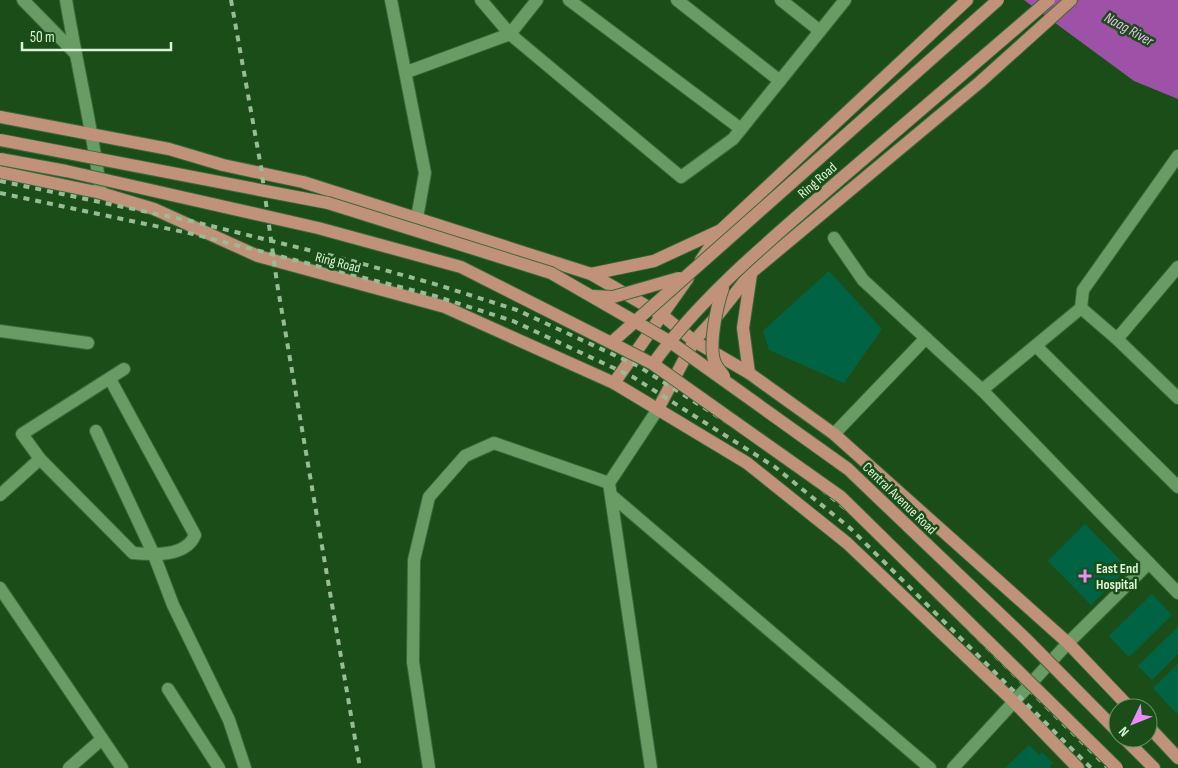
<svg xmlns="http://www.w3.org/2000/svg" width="1178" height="768" viewBox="0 0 1178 768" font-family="'Sofia Sans Condensed',sans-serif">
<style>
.water{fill:#9d52a8}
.building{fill:#006444}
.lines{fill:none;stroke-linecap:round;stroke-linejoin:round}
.street-casing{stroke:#3d683c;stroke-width:14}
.primary-casing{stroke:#3d683c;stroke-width:14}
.street{stroke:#699c65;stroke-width:12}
.primary{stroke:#c1927a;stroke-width:12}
.rail{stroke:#99bc96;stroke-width:4;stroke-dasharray:6 6;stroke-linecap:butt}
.primary-bridge-casing{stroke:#3d683c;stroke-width:14;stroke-linecap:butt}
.primary-bridge{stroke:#c1927a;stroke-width:12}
.poi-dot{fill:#ec8cfa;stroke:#1b4d19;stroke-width:2}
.labels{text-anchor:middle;stroke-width:5;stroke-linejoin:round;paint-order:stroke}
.street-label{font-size:14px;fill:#d9f4d6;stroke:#1b4d19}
.poi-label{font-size:14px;font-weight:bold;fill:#d9f4d6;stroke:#1b4d19;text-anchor:start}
.water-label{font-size:15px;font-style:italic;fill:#eeb5f6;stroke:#1b4d19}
</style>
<rect width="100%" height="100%" fill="#1b4d19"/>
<polygon class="water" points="1024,0 1178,0 1178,99 1134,81"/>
<g class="building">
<polygon points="829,271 882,329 844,383 769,350 763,331"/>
<polygon points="1085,524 1128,568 1091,605 1048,561"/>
<polygon points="1152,594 1172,615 1129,657 1109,636"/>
<polygon points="1178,627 1178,654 1152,680 1138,666"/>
<polygon points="1178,664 1178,712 1177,714 1153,688"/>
<polygon points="1029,745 1039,755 1042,752 1053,763 1050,766 1051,768 1005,768"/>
</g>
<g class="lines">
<g class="street-casing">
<g id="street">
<polyline points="23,0 75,53"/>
<path d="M66 0C77 65 92 128 101 193"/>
<polyline points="391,0 425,173 417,218"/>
<polyline points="481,0 510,34 537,0"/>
<polyline points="569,0 741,129"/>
<polyline points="677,0 780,81"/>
<polyline points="781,0 820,31"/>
<polyline points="407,72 510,34 681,177 733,139 845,0"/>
<polyline points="834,238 863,280 982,390"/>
<polyline points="1081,308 1083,290 1178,156"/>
<polyline points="0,331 88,343"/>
<polyline points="1117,339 1178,267"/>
<polyline points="1036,346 1178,487"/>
<polyline points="1178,398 1117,339 1081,308 982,390 1178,593"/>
<polyline points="96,431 154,555 173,605 229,720 245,768"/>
<polyline points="834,434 926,338"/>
<path d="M40 459 133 553C153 555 186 557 195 535L110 379"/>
<polyline points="0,495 40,459 22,434 124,369"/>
<polyline points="611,495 930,768"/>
<polyline points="0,588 122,768"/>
<polyline points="168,689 219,768"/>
<polyline points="69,768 102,739"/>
<polyline points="429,768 413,662 414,560 429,497 465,456 494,443 609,483"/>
<polyline points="651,768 609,483 658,409"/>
<polyline points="953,768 1068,643 1149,563"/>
</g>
</g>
<g class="primary-casing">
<g id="primary">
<polyline points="0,117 169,149 223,165 303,182 591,274 662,315 694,341 749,373 834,434 1068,643 1130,708"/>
<polyline points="0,172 101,193 154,209 258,256 445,307 614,383 747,463 847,543 1014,702 1078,768"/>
<polyline points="701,260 722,229 967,0"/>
<polyline points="591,274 654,261 721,230"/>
<polyline points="749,373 743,328 751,274"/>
<polyline points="614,383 688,278"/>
<polyline points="658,409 694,341 717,316 752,272 980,82 1071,0"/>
<polyline points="1148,726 1178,758"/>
<polyline points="1124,738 1154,768"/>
</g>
</g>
<use href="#street" class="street"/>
<use href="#primary" class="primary"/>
<g class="rail">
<polyline points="231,0 261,167 277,283 360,768"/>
<polyline points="0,181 195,222 349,260 438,285 517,310 638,366 782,457 858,519 1108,768"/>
<polyline points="0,193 193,234 435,296 513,321 633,377 775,467 850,528 1091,768"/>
</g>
<g class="primary-bridge-casing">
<g id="primary-bridge">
<polyline points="0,140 328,203 551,273 669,341 848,469 1025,638 1118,732"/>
<path d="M0 159 66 171 318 228 461 267 653 364C699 299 769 241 830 188 903 126 976 63 1049 0"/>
<path d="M723 288C717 305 708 347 715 363 717 368 721 372 724 376"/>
<polyline points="592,296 613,297 679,278"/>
<polyline points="612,342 998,0"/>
<polyline points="653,364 841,497 1117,768"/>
</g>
</g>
<use href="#primary-bridge" class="primary-bridge"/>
</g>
<path class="poi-dot" d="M1082.5 568.5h5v5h5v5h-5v5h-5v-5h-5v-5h5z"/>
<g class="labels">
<g class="street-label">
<text transform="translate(817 180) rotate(-41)" y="5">Ring Road</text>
<text transform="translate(338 262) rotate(15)" y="5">Ring Road</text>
<text transform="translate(900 498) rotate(44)" y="5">Central Avenue Road</text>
</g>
<g class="poi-label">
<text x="1096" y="573">East End<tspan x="1096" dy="16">Hospital</tspan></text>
</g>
<g class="water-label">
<text transform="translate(1129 29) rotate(29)" y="5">Naag River</text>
</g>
</g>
<g transform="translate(1133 723) rotate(227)"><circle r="24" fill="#1b4d19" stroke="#679065"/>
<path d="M0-4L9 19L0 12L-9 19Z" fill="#ec8cfa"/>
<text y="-8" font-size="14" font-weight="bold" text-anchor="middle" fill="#d9f4d6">N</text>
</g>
<path d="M22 42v8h149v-8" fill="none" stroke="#d9f4d6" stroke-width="2.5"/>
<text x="30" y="42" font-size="15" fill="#d9f4d6" stroke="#1b4d19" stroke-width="4" paint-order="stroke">50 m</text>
</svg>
